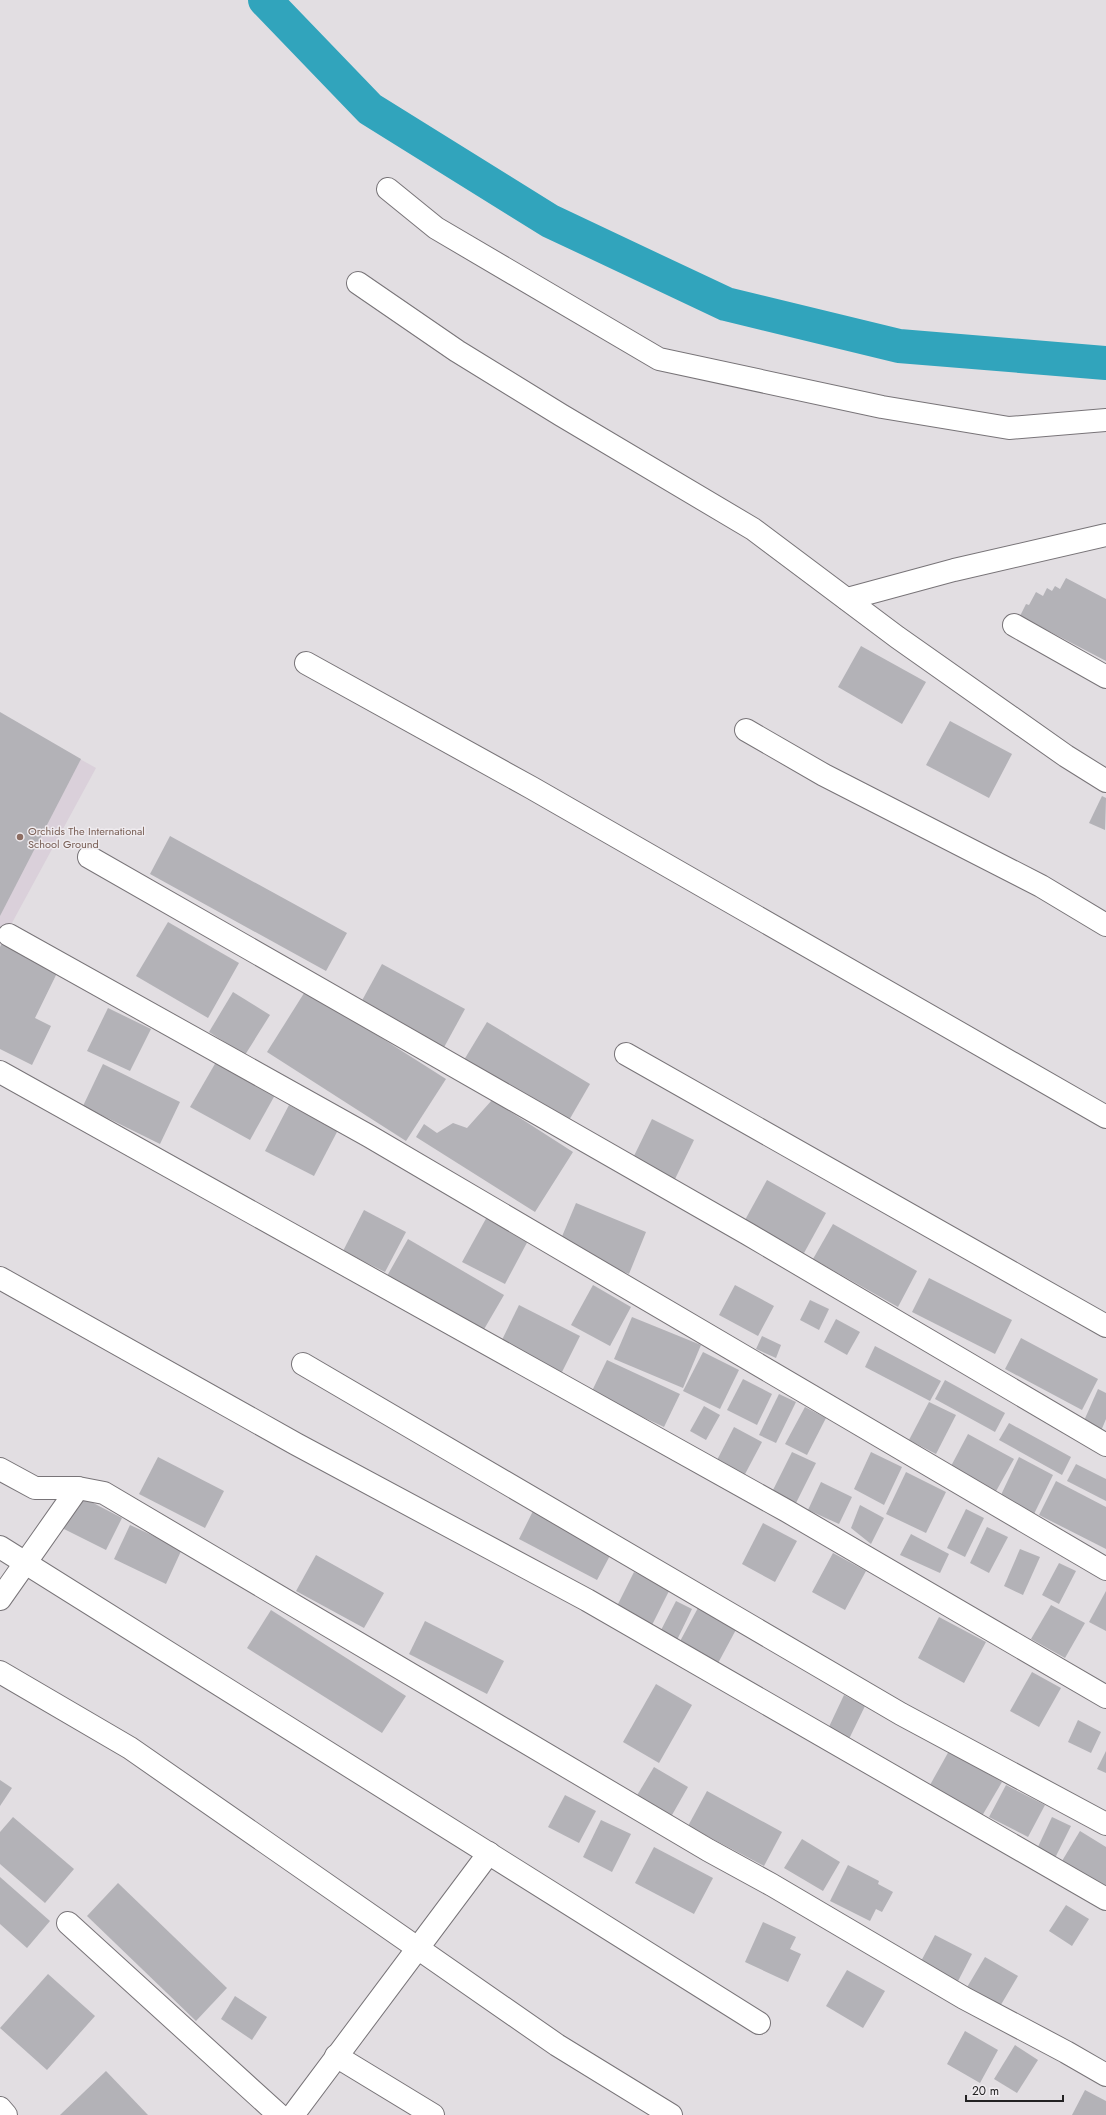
<svg xmlns="http://www.w3.org/2000/svg" width="1106" height="2115" viewBox="0 0 1106 2115" font-family="Jost,sans-serif">
<style>
.built{fill:#dad0da}
.lines{fill:none;stroke-linecap:round;stroke-linejoin:round}
.canal{stroke:#31a4bc;stroke-width:34}
.building{fill:#b3b2b7}
.street-casing{stroke:#787478;stroke-width:24}
.secondary-casing{stroke:#787478;stroke-width:24}
.street{stroke:#fff;stroke-width:22}
.secondary{stroke:#fff;stroke-width:22}
.education-dot{fill:#8d6e63;stroke:#efebef;stroke-width:1.5}
.labels{text-anchor:middle;stroke-width:3;stroke-linejoin:round;paint-order:stroke}
.education-label{font-size:11px;fill:#785e54;stroke:#efebef;text-anchor:start}
</style>
<rect width="100%" height="100%" fill="#e2dee2"/>
<polygon class="built" points="0,714 96,768 0,945"/>
<g class="lines">
<polyline class="canal" points="265,0 370,109 550,221 726,304 899,346 1106,363"/>
</g>
<g class="building">
<polygon points="1066,578 1106,599 1106,661 1020,616 1026,604 1029,605 1036,592 1043,596 1047,588 1052,591 1055,586 1060,589"/>
<polygon points="861,646 926,682 902,724 838,687"/>
<polygon points="0,712 81,759 0,916"/>
<polygon points="950,721 1012,754 989,798 926,765"/>
<polygon points="1102,796 1106,798 1105,830 1089,823"/>
<polygon points="170,836 347,933 326,971 150,874"/>
<polygon points="168,922 239,963 208,1018 136,976"/>
<polygon points="2,942 58,971 35,1018 51,1026 32,1065 0,1049 0,947"/>
<polygon points="382,964 465,1009 442,1051 359,1006"/>
<polygon points="306,990 446,1079 406,1141 267,1052"/>
<polygon points="233,992 270,1015 245,1055 209,1032"/>
<polygon points="108,1008 151,1029 130,1071 87,1051"/>
<polygon points="487,1022 590,1084 568,1122 464,1060"/>
<polygon points="216,1062 275,1095 250,1140 190,1107"/>
<polygon points="103,1064 180,1102 160,1144 83,1106"/>
<polygon points="492,1100 573,1152 535,1212 416,1137 424,1124 437,1133 453,1123 467,1128"/>
<polygon points="289,1105 338,1130 314,1176 265,1151"/>
<polygon points="652,1119 694,1140 675,1179 633,1158"/>
<polygon points="767,1180 826,1213 804,1253 745,1220"/>
<polygon points="576,1203 646,1232 629,1274 558,1246"/>
<polygon points="364,1210 406,1232 385,1272 343,1251"/>
<polygon points="488,1215 530,1237 505,1284 462,1262"/>
<polygon points="833,1224 917,1271 898,1307 813,1259"/>
<polygon points="408,1239 504,1295 483,1331 387,1276"/>
<polygon points="929,1278 1012,1320 995,1354 912,1312"/>
<polygon points="593,1285 631,1307 610,1346 571,1325"/>
<polygon points="735,1285 774,1306 758,1336 719,1315"/>
<polygon points="810,1300 829,1309 819,1330 800,1320"/>
<polygon points="519,1305 580,1336 561,1374 500,1344"/>
<polygon points="632,1317 701,1345 683,1388 614,1359"/>
<polygon points="836,1319 860,1332 847,1355 824,1342"/>
<polygon points="762,1336 781,1345 776,1358 756,1349"/>
<polygon points="1021,1338 1098,1379 1082,1410 1005,1369"/>
<polygon points="875,1346 941,1381 930,1401 865,1367"/>
<polygon points="703,1352 739,1370 720,1409 683,1391"/>
<polygon points="607,1360 680,1394 664,1427 591,1393"/>
<polygon points="743,1379 772,1394 757,1425 727,1410"/>
<polygon points="945,1380 1005,1413 995,1432 935,1399"/>
<polygon points="1098,1389 1106,1393 1106,1419 1101,1431 1083,1423"/>
<polygon points="779,1394 796,1402 776,1443 759,1435"/>
<polygon points="929,1402 956,1415 936,1454 909,1440"/>
<polygon points="704,1406 720,1415 706,1440 690,1431"/>
<polygon points="805,1407 826,1418 807,1455 785,1444"/>
<polygon points="1009,1423 1071,1457 1062,1475 999,1440"/>
<polygon points="734,1427 762,1442 744,1476 716,1462"/>
<polygon points="968,1434 1014,1459 995,1493 950,1468"/>
<polygon points="792,1452 816,1463 796,1503 772,1492"/>
<polygon points="871,1452 902,1467 884,1505 854,1489"/>
<polygon points="158,1457 224,1491 205,1528 139,1494"/>
<polygon points="1019,1457 1053,1475 1034,1514 1000,1497"/>
<polygon points="1076,1464 1106,1479 1106,1501 1067,1481"/>
<polygon points="906,1472 946,1492 926,1533 886,1514"/>
<polygon points="1056,1481 1106,1507 1106,1549 1039,1515"/>
<polygon points="821,1482 852,1497 839,1524 808,1510"/>
<polygon points="76,1494 122,1518 106,1550 60,1527"/>
<polygon points="860,1505 884,1518 871,1544 851,1528"/>
<polygon points="535,1507 614,1548 597,1580 519,1539"/>
<polygon points="966,1509 984,1518 965,1557 947,1548"/>
<polygon points="763,1523 797,1541 775,1582 742,1564"/>
<polygon points="130,1525 182,1549 166,1584 114,1559"/>
<polygon points="987,1527 1008,1537 989,1573 970,1563"/>
<polygon points="911,1534 949,1554 940,1573 900,1555"/>
<polygon points="1020,1549 1040,1557 1023,1595 1004,1586"/>
<polygon points="833,1553 866,1571 845,1610 812,1592"/>
<polygon points="316,1555 384,1593 364,1628 296,1591"/>
<polygon points="1059,1563 1076,1571 1059,1604 1042,1595"/>
<polygon points="634,1572 670,1589 652,1625 616,1608"/>
<polygon points="1106,1591 1106,1631 1089,1622"/>
<polygon points="676,1601 692,1609 676,1642 659,1634"/>
<polygon points="1051,1605 1085,1623 1065,1658 1031,1639"/>
<polygon points="699,1606 738,1626 717,1665 678,1645"/>
<polygon points="271,1610 406,1696 382,1733 247,1648"/>
<polygon points="939,1617 986,1642 964,1683 918,1658"/>
<polygon points="425,1621 504,1661 487,1694 409,1654"/>
<polygon points="1032,1672 1061,1688 1039,1727 1010,1711"/>
<polygon points="656,1684 692,1705 659,1763 623,1742"/>
<polygon points="844,1695 865,1706 848,1741 827,1731"/>
<polygon points="1078,1720 1101,1732 1091,1753 1068,1742"/>
<polygon points="949,1751 1002,1782 982,1816 930,1785"/>
<polygon points="1106,1751 1106,1773 1097,1769"/>
<polygon points="654,1767 688,1787 668,1822 633,1802"/>
<polygon points="0,1780 12,1788 0,1806"/>
<polygon points="1006,1785 1045,1805 1028,1837 989,1817"/>
<polygon points="707,1791 782,1832 764,1866 688,1826"/>
<polygon points="565,1795 596,1811 579,1843 548,1827"/>
<polygon points="13,1817 74,1869 45,1903 0,1864 0,1832"/>
<polygon points="1052,1817 1071,1826 1054,1860 1036,1851"/>
<polygon points="601,1820 631,1834 612,1872 583,1857"/>
<polygon points="1080,1831 1106,1847 1106,1893 1059,1866"/>
<polygon points="802,1839 840,1862 823,1891 784,1868"/>
<polygon points="654,1847 713,1878 694,1914 635,1883"/>
<polygon points="848,1865 879,1881 878,1884 893,1892 882,1912 876,1909 870,1921 830,1901"/>
<polygon points="0,1877 50,1921 27,1948 0,1924"/>
<polygon points="118,1883 227,1988 196,2021 87,1916"/>
<polygon points="1066,1905 1089,1919 1072,1946 1049,1931"/>
<polygon points="763,1922 796,1937 790,1949 801,1954 788,1982 745,1962"/>
<polygon points="935,1935 972,1954 956,1985 919,1965"/>
<polygon points="985,1957 1018,1976 999,2008 966,1989"/>
<polygon points="847,1970 885,1991 863,2028 826,2006"/>
<polygon points="48,1974 95,2016 47,2070 0,2028"/>
<polygon points="235,1996 267,2017 252,2040 221,2019"/>
<polygon points="965,2031 998,2050 980,2083 947,2064"/>
<polygon points="1015,2045 1038,2060 1017,2093 994,2079"/>
<polygon points="106,2071 148,2115 60,2115"/>
<polygon points="1085,2090 1106,2101 1106,2115 1072,2115"/>
</g>
<g class="lines">
<g class="street-casing">
<g id="street">
<polyline points="388,189 436,228 659,359 882,407 1009,428 1106,420"/>
<polyline points="358,283 457,351 561,415 753,529 897,637 1066,756 1106,781"/>
<polyline points="847,599 954,570 1106,535"/>
<polyline points="1014,625 1106,677"/>
<polyline points="306,663 532,788 1106,1117"/>
<polyline points="746,730 824,775 1041,886 1106,925"/>
<polyline points="89,857 748,1234 1106,1445"/>
<polyline points="9,935 369,1136 1106,1569"/>
<polyline points="626,1054 1106,1326"/>
<polyline points="0,1072 787,1511 1106,1697"/>
<polyline points="0,1278 296,1444 587,1600 1106,1899"/>
<polyline points="303,1364 901,1714 1106,1824"/>
<polyline points="0,1469 35,1488 78,1488 104,1493 708,1850 772,1885 964,1998 1066,2052 1106,2075"/>
<polyline points="0,1547 759,2023"/>
<polyline points="0,1599 78,1488"/>
<polyline points="0,1672 130,1748 557,2045 671,2115"/>
<polyline points="68,1923 279,2115"/>
<polyline points="336,2056 433,2115"/>
<polyline points="293,2115 489,1853"/>
</g>
</g>
<g class="secondary-casing">
<polyline id="secondary" points="0,2108 6,2115"/>
</g>
<use href="#street" class="street"/>
<use href="#secondary" class="secondary"/>
</g>
<circle class="education-dot" cx="20" cy="837" r="4"/>
<g class="labels">
<g class="education-label">
<text x="28" y="835">Orchids The International<tspan x="28" dy="13">School Ground</tspan></text>
</g>
</g>
<path d="M966 2095v6h97v-6" fill="none" stroke="#232223" stroke-width="2"/>
<text x="972" y="2095" font-size="12" fill="#232223" stroke="#efebef" stroke-width="3" paint-order="stroke">20 m</text>
</svg>
